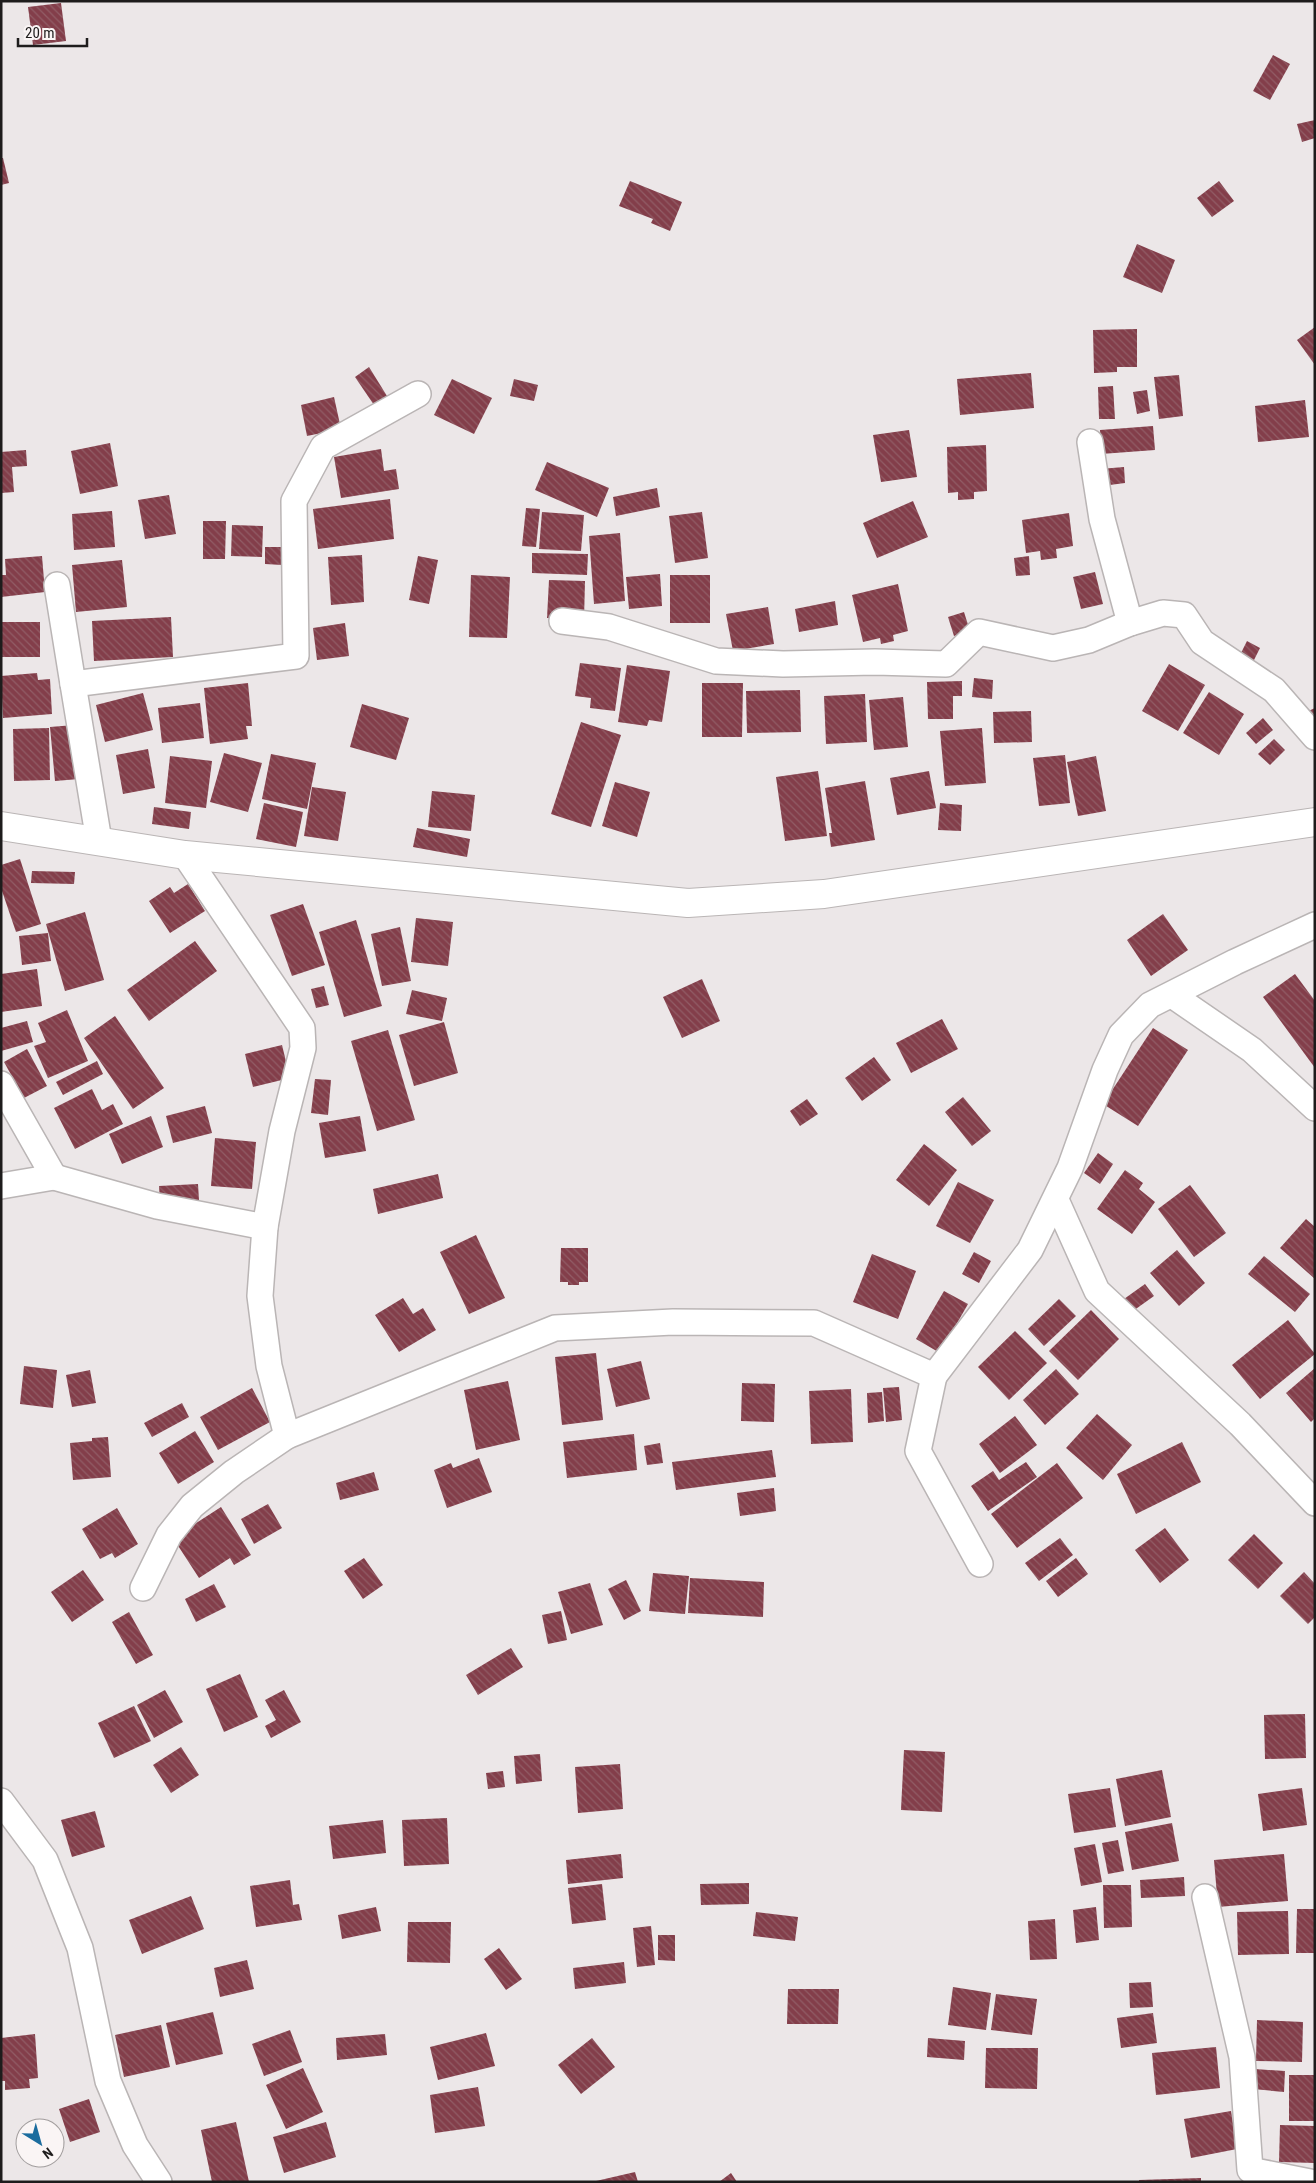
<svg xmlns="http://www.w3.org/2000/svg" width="1316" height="2183" viewBox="0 0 1316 2183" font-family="'Roboto Condensed',sans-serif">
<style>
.building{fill:url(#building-back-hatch)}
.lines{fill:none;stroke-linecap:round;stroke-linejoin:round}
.street-casing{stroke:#bab5b5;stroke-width:28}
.secondary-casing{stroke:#bab5b5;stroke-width:30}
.street{stroke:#fff;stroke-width:25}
.secondary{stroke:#fff;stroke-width:28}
</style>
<defs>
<pattern id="building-back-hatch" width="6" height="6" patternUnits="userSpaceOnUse" patternTransform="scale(1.25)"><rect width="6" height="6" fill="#833e4a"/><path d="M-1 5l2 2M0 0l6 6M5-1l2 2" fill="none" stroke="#915d66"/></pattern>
</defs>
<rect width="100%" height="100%" fill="#ece7e8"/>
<g class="building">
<polygon points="61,3 66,41 33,45 28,7"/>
<polygon points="1273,55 1290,64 1270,100 1253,91"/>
<polygon points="1315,120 1315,138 1302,142 1297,124"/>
<polygon points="1,158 3,158 9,183 1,185"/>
<polygon points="630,181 682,202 670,231 651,223 653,219 619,206"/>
<polygon points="1219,181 1234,201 1212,217 1197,198"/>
<polygon points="1137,244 1175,260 1162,293 1123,277"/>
<polygon points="1315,327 1315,365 1297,340"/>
<polygon points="1137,329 1137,367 1117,367 1117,372 1094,373 1093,330"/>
<polygon points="369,367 387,396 374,405 355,377"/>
<polygon points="1031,373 1034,408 960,415 957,379"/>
<polygon points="1179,375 1183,416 1159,419 1154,377"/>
<polygon points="452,379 492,398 474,434 434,415"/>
<polygon points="514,379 538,385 534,401 510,396"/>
<polygon points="1113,386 1115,419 1099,419 1098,387"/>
<polygon points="1147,390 1150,411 1137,414 1133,392"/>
<polygon points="334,397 341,429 307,436 301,405"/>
<polygon points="1305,400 1309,437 1258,442 1255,406"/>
<polygon points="1153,426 1155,450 1101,454 1100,430"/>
<polygon points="909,430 917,477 881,482 873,435"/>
<polygon points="110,443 118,486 80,494 71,451"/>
<polygon points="986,445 987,491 974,492 974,499 958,500 958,492 948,493 947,447"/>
<polygon points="381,449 384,471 396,469 399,489 341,498 334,457"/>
<polygon points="26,450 27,466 12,467 14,492 1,493 1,452"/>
<polygon points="547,462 609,488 597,517 535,490"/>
<polygon points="1124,467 1125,483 1102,486 1100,469"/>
<polygon points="657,488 660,507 616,516 613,497"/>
<polygon points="169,495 176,534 145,539 138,500"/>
<polygon points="390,499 394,539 318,549 313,509"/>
<polygon points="913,501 928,537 877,558 863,523"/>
<polygon points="526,508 540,509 536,547 522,546"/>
<polygon points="112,511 115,547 74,550 72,514"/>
<polygon points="542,512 584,515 581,551 539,549"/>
<polygon points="702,512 708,558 675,563 669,516"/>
<polygon points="1069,513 1073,546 1056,549 1057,558 1041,560 1040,551 1026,553 1022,520"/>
<polygon points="203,521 226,521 225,559 203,559"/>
<polygon points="232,525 263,526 262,557 231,556"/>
<polygon points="620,533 625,601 594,604 589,536"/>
<polygon points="265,547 283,547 282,565 265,564"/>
<polygon points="532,553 588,554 587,575 532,573"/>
<polygon points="362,555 364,602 331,605 328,557"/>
<polygon points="42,556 45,592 1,597 1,575 6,575 5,559"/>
<polygon points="418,556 438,560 429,604 409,600"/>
<polygon points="1029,556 1030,575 1016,576 1014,558"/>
<polygon points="122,560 127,607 76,612 72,565"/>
<polygon points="1095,572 1103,604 1081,609 1073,577"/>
<polygon points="660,574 662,606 629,609 626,577"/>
<polygon points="471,575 510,577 507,638 469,637"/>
<rect x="670" y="575" width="40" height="48"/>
<polygon points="549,580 585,581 584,620 547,618"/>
<polygon points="898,584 908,631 893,635 894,641 881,644 880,638 863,642 852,595"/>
<polygon points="835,601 838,625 799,632 795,609"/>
<polygon points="768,607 774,644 733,651 726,614"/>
<polygon points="964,612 970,631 954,636 948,617"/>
<polygon points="171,617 173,657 94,661 92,621"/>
<rect x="1" y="622" width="39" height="35"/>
<polygon points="345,623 349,656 317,660 313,628"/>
<polygon points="1247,641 1260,648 1252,664 1239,657"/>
<polygon points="580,663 621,668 615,711 590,708 591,698 575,696"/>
<polygon points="1169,664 1205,685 1178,731 1142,711"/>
<polygon points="627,665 670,671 662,722 649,720 647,726 618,722"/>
<polygon points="37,673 38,680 50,679 52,714 3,718 1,676"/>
<polygon points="974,678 993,680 992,699 972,697"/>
<polygon points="962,681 962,696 953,696 953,719 928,719 927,682"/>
<polygon points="248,683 252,726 246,726 248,739 210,744 204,688"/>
<polygon points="702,683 743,683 742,737 702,737"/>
<polygon points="800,690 801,732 747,733 746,691"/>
<polygon points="1209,692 1244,714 1219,755 1183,733"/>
<polygon points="143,693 153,730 105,742 96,705"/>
<polygon points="865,694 867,742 826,744 824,696"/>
<polygon points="903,697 908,747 874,750 869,700"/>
<polygon points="200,703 204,738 162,743 158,708"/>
<polygon points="362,704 409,718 396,760 350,747"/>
<polygon points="1315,708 1315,729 1304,713"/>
<polygon points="1031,711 1032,742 994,743 993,712"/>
<polygon points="1263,718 1273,730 1256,744 1246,733"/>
<polygon points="581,722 621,735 591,827 551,814"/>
<polygon points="74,725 79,779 55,781 50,727"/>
<polygon points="49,728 50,780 14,781 13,729"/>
<polygon points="982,728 986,783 945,786 940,731"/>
<polygon points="1274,739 1285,750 1270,765 1258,754"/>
<polygon points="148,749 155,788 123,794 116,755"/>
<polygon points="224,753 262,763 248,812 210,802"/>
<polygon points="271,754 316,763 307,809 262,799"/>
<polygon points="1065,755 1070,803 1039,806 1033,758"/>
<polygon points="170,756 212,761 206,808 165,803"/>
<polygon points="1096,756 1106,811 1078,816 1067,762"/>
<polygon points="818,771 827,836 785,841 776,777"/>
<polygon points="929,771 936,808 897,815 890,778"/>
<polygon points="865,781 875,840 831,847 829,833 832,833 825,788"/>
<polygon points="615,782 650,792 637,837 602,826"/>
<polygon points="312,787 346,792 338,841 304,836"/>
<polygon points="432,791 475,795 471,831 428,827"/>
<polygon points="264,803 303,812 296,847 256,839"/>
<polygon points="940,803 962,805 961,831 938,830"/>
<polygon points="154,807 191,812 189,829 152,824"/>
<polygon points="417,828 470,839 467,857 413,847"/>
<polygon points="20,859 41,924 16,932 1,888 1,865"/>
<polygon points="32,871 75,872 74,884 31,883"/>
<polygon points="188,884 205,911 170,933 149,901 170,887 174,893"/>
<polygon points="303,904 325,965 292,976 270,915"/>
<polygon points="85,912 104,980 65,991 46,924"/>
<polygon points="1163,914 1188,950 1151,976 1127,940"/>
<polygon points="416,918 453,922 448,966 411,962"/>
<polygon points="356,920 382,1006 344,1017 319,932"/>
<polygon points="400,927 411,981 382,986 371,934"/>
<polygon points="48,933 51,961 22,965 19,936"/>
<polygon points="195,941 217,971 149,1021 127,990"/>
<polygon points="37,969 42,1006 1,1012 1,974"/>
<polygon points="1295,974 1315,1001 1315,1068 1263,997"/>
<polygon points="702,979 720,1021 682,1038 663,997"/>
<polygon points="324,986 329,1005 316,1008 311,989"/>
<polygon points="412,990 447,998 442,1021 406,1014"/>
<polygon points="67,1010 88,1061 48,1078 34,1046 46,1042 38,1023"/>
<polygon points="115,1016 164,1088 133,1109 84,1038"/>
<polygon points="942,1019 958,1049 911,1073 896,1043"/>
<polygon points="27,1021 33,1042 1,1051 1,1028"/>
<polygon points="444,1022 458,1073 414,1086 399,1035"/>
<polygon points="1153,1028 1188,1050 1138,1126 1103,1104"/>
<polygon points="388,1030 415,1120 377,1131 351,1041"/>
<polygon points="282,1045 290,1078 253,1087 245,1054"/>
<polygon points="27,1049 47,1086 24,1098 4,1062"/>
<polygon points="874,1057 891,1080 862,1101 845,1078"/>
<polygon points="97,1061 103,1074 63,1095 56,1082"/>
<polygon points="315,1079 331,1080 328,1115 311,1113"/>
<polygon points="92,1089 102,1110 113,1104 123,1124 75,1149 54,1108"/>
<polygon points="963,1097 991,1131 972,1146 945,1112"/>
<polygon points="807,1099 818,1114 800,1126 790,1111"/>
<polygon points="205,1106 212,1133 173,1143 166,1116"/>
<polygon points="151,1116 163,1147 122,1164 109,1134"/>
<polygon points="360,1116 366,1151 325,1158 319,1123"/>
<polygon points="215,1138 256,1142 252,1189 211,1186"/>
<polygon points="924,1144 957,1170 929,1206 896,1180"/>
<polygon points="1098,1153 1113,1164 1100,1184 1084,1173"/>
<polygon points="1125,1170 1143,1183 1139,1189 1155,1202 1132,1234 1097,1209"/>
<polygon points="438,1174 443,1198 378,1214 373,1189"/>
<polygon points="958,1182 994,1200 970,1243 936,1226"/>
<polygon points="198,1184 199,1200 160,1201 159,1186"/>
<polygon points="1190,1185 1226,1233 1194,1257 1158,1209"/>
<polygon points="1306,1219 1315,1227 1315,1279 1280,1248"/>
<polygon points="476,1235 505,1298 469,1314 440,1252"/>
<polygon points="561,1248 588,1248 588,1282 579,1282 579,1285 568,1285 568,1282 560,1282"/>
<polygon points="1177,1250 1205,1283 1179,1306 1150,1273"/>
<polygon points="974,1252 991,1261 979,1283 962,1274"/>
<polygon points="872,1254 916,1271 898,1319 853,1302"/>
<polygon points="1264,1256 1310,1294 1295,1312 1248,1274"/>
<polygon points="1145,1284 1154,1296 1133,1311 1124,1299"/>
<polygon points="944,1291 968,1304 940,1353 916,1339"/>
<polygon points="403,1298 413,1314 423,1308 436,1330 399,1352 375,1315"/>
<polygon points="1059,1299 1076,1316 1044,1346 1028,1329"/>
<polygon points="1091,1310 1119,1339 1078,1380 1049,1351"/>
<polygon points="1288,1320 1315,1354 1260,1399 1232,1365"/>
<polygon points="1015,1331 1047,1363 1009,1400 978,1367"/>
<polygon points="596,1353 603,1420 562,1425 555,1357"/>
<polygon points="641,1361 650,1399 616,1407 607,1369"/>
<polygon points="24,1366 57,1370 53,1408 20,1404"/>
<polygon points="1315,1368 1315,1418 1311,1422 1286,1393"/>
<polygon points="1056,1369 1079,1394 1045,1425 1023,1400"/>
<polygon points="90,1370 96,1403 72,1407 66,1375"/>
<polygon points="508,1381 520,1440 476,1450 464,1390"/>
<polygon points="742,1383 775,1384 774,1422 741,1421"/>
<polygon points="899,1387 902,1420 886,1422 883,1388"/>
<polygon points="252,1388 270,1422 218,1450 200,1417"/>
<polygon points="851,1389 853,1442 811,1444 809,1391"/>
<polygon points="882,1392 884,1421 868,1423 867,1393"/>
<polygon points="182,1403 189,1417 152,1437 144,1423"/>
<polygon points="1097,1414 1132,1445 1103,1480 1066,1448"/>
<polygon points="1015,1416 1037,1445 1000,1473 979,1444"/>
<polygon points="195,1431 214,1462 178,1484 159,1453"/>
<polygon points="634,1434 637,1470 567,1478 563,1442"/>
<polygon points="108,1437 111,1477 73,1480 70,1443 92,1441 92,1438"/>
<polygon points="1182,1442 1201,1482 1136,1514 1117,1474"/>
<polygon points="660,1443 663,1463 647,1465 644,1446"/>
<polygon points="772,1450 776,1477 676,1490 672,1462"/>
<polygon points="479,1458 492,1492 447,1508 434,1470 451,1463 453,1468"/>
<polygon points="1026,1462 1037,1477 988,1511 971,1486 993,1471 999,1480"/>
<polygon points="1057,1463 1083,1498 1017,1548 991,1514"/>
<polygon points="374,1472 379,1490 340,1500 336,1483"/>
<polygon points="774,1488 776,1511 740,1516 737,1493"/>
<polygon points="268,1504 282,1528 254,1544 241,1519"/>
<polygon points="221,1507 251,1555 234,1565 230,1558 199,1578 173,1538"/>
<polygon points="117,1508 138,1544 115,1558 112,1553 100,1559 82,1529"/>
<polygon points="1165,1528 1189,1560 1160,1583 1135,1550"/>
<polygon points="1254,1534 1283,1563 1258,1589 1228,1560"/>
<polygon points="1060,1538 1073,1555 1039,1581 1025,1563"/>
<polygon points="364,1558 383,1585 363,1599 344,1571"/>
<polygon points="1076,1558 1088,1574 1058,1597 1046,1581"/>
<polygon points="83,1570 104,1600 72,1622 51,1592"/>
<polygon points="1304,1572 1315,1584 1315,1617 1308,1624 1280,1596"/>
<polygon points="653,1573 689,1576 685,1614 649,1611"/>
<polygon points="690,1578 764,1582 763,1617 688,1613"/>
<polygon points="626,1580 641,1611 624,1620 608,1589"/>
<polygon points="590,1583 603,1625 571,1634 558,1592"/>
<polygon points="214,1584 226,1607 196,1622 185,1599"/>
<polygon points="561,1611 567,1640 548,1644 542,1615"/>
<polygon points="129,1612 153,1655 136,1664 112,1622"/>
<polygon points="511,1648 523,1667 478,1695 466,1675"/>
<polygon points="240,1674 258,1717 224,1732 206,1689"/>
<polygon points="165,1690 183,1722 154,1738 137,1705"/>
<polygon points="284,1690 301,1722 271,1738 265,1726 276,1720 265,1700"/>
<polygon points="134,1706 151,1741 114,1758 98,1723"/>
<polygon points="1305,1714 1306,1758 1265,1759 1264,1715"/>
<polygon points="181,1747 199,1775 171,1793 153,1765"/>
<polygon points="904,1750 945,1752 942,1812 901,1810"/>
<polygon points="540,1754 542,1781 516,1784 514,1756"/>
<polygon points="620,1764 623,1809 578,1813 575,1767"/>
<polygon points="1162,1770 1171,1817 1125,1826 1116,1779"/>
<polygon points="503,1771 505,1787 488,1789 486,1773"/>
<polygon points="1110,1788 1116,1827 1074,1833 1068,1794"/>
<polygon points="1302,1788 1307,1825 1263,1831 1258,1794"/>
<polygon points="95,1811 105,1847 72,1857 61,1820"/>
<polygon points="447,1818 449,1864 404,1866 402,1820"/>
<polygon points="383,1820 386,1853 333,1859 329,1826"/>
<polygon points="1172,1823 1179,1861 1132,1870 1125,1832"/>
<polygon points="1118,1840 1124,1871 1108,1874 1102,1843"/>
<polygon points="1095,1844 1102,1882 1081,1886 1074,1848"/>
<polygon points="621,1854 623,1878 568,1884 566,1860"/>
<polygon points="1284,1854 1288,1901 1218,1907 1214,1860"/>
<polygon points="1184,1877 1185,1896 1141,1898 1140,1880"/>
<polygon points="290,1880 293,1905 299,1904 302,1920 256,1927 250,1886"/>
<polygon points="749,1883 749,1904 701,1905 700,1884"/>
<polygon points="602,1884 606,1920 572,1924 568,1888"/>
<polygon points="1103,1885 1131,1885 1132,1927 1104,1928"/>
<polygon points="191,1896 204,1929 142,1954 129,1920"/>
<polygon points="376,1907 381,1931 342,1939 338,1915"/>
<polygon points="1096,1907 1099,1940 1076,1943 1073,1910"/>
<polygon points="1297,1909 1315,1909 1315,1953 1296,1953"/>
<polygon points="1288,1911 1289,1954 1238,1955 1237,1912"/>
<polygon points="756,1912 798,1917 795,1941 753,1936"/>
<polygon points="1055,1919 1057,1959 1030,1960 1028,1921"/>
<polygon points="408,1922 451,1922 450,1963 407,1962"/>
<polygon points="651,1926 655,1965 637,1967 633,1928"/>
<polygon points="658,1935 675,1935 675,1961 658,1960"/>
<polygon points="499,1948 522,1979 506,1990 484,1959"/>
<polygon points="247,1960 254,1989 220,1997 214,1968"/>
<polygon points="624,1962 626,1983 575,1989 573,1968"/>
<polygon points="1151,1982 1153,2007 1130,2008 1129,1983"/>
<polygon points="953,1987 991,1993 986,2030 948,2025"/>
<polygon points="788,1989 839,1989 838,2024 787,2024"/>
<polygon points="996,1994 1037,1999 1032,2035 991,2030"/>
<polygon points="213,2012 223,2054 176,2065 166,2023"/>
<polygon points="1153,2013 1157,2043 1121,2048 1117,2018"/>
<polygon points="1257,2020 1303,2022 1302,2062 1256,2061"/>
<polygon points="161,2025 170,2067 124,2077 115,2035"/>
<polygon points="290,2030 302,2062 264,2076 252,2044"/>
<polygon points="486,2033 495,2066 438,2080 430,2047"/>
<polygon points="35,2034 38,2078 29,2079 30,2088 5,2090 5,2081 1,2081 1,2038"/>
<polygon points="385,2034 387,2055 337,2060 336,2038"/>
<polygon points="592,2038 615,2067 581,2094 558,2065"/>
<polygon points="928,2038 965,2041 964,2060 927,2057"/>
<polygon points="1216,2047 1220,2088 1156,2095 1152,2053"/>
<polygon points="986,2048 1038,2048 1037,2089 985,2088"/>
<polygon points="303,2068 323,2112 286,2129 266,2085"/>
<polygon points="1255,2069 1285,2071 1284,2092 1253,2089"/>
<rect x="1289" y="2075" width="26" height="46"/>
<polygon points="478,2087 485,2126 435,2133 430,2095"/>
<polygon points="89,2099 100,2132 70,2142 59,2109"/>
<polygon points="1231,2111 1237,2149 1191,2158 1184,2119"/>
<polygon points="236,2122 249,2182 212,2182 201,2130"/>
<polygon points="326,2122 336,2157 284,2173 273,2137"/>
<polygon points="1280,2125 1315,2126 1315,2163 1279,2162"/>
<polygon points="635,2172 638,2182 596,2182 596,2181"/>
<polygon points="731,2173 737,2182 719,2182"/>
<polygon points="1201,2178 1201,2182 1139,2182 1139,2180"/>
</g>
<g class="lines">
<g class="street-casing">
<g id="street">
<polyline points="1090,442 1102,519 1130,623"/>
<polyline points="57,585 73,684"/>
<polyline points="562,621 609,627 716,661 783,664 875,662 946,664 979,632 1053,648 1089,640 1130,623 1163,613 1184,615 1202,642 1274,690 1315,737"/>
<polyline points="99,841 73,684 296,656 294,501 323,447 418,394"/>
<polyline points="185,855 302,1028 303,1048 282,1131 265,1227 260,1296 269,1366 287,1436"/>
<polyline points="1172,995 1252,1050 1315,1108"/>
<polyline points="1,1084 54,1177 1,1186"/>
<polyline points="54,1177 157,1206 265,1227"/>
<polyline points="1056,1200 1097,1291 1240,1424 1315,1503"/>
<polyline points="934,1376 918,1451 980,1564"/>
<polyline points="143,1588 169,1535 192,1506 234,1472 287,1436 555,1328 673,1322 814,1323 934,1376 1030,1250 1070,1168 1105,1070 1121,1035 1150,1005 1235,962 1315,925"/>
<polyline points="1,1801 45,1860 80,1948 108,2081 135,2145 159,2182"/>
<polyline points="1205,1897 1242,2057 1250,2170 1310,2182"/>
</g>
</g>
<g class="secondary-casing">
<polyline id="secondary" points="1,826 185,855 688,903 824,894 1315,822"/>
</g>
<use href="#street" class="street"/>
<use href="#secondary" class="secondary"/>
</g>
<rect width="1316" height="2183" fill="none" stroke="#1e1c1c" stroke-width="5"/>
<g transform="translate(40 2143) rotate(143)"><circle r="24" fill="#faf5f5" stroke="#a29e9e"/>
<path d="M0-4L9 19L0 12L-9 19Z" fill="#1b6c9e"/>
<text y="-8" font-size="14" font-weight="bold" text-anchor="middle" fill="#1e1c1c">N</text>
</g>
<path d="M18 38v8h69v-8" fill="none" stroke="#1e1c1c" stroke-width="2.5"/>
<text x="25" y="38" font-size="15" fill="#1e1c1c" stroke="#faf5f5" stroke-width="4" paint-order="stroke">20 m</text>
</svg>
